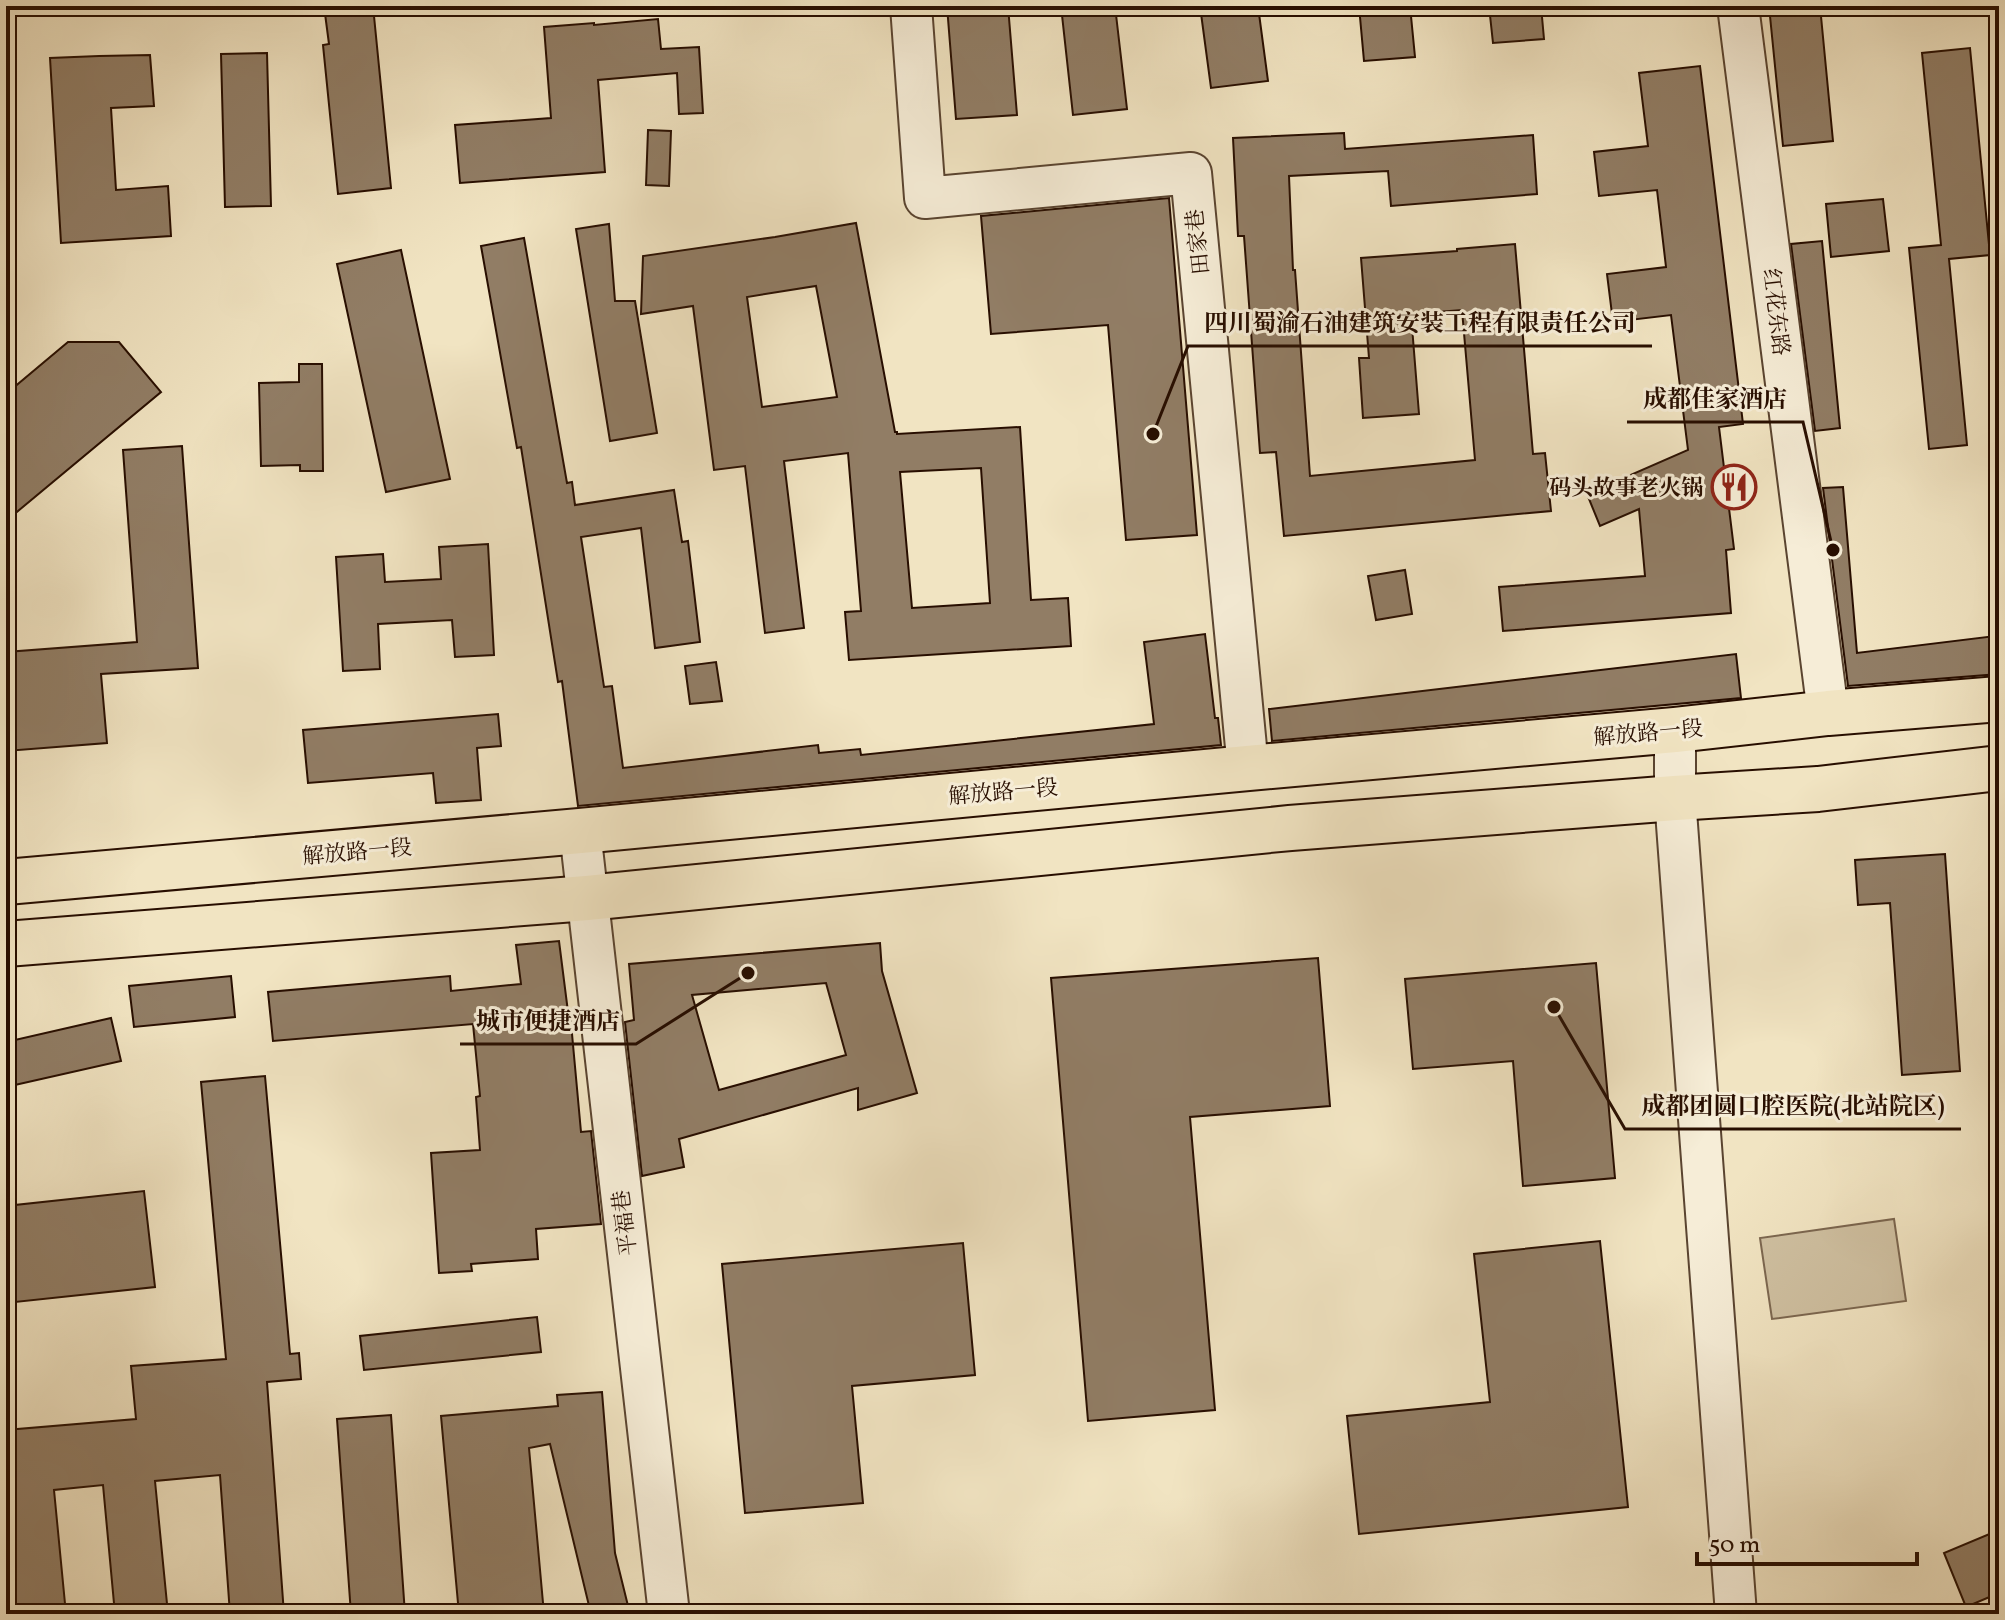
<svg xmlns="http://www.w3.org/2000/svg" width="2005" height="1620" viewBox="0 0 2005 1620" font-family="Vollkorn,'Noto Serif SC',serif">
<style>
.green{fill:#cfc0a1;stroke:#7c6750;stroke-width:2}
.building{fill:#917d65;stroke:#280e00;stroke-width:2;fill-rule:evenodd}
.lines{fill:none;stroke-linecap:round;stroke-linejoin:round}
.minor-casing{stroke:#5a4430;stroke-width:44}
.major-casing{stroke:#280e00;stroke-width:48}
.minor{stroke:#f6edd7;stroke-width:40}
.major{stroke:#f1e4c2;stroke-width:44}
.labels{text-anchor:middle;stroke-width:6;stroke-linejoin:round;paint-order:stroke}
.street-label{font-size:22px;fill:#280e00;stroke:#f6edd7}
.poi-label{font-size:22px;font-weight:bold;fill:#280e00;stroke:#f6edd7;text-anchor:end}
.leader{fill:none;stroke:#280e00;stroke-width:3}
.callout-dot{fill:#280e00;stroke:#f6edd7;stroke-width:3}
.callout-label{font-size:24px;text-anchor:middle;font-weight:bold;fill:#280e00;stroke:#f6edd7;stroke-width:6;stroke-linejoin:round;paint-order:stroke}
</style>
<rect width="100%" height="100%" fill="#f1e4c2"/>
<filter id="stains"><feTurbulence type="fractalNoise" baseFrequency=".0025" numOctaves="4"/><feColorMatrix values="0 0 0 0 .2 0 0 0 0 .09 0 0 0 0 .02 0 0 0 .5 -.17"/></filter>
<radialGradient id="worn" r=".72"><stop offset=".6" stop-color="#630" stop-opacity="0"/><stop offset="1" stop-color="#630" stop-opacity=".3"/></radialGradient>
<polygon class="green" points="1894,1219 1906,1301 1772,1319 1760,1238"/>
<g class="building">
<polygon points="324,6 373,6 391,188 338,194 323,45 329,44"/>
<polygon points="947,6 1008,6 1017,115 956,119"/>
<polygon points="1061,6 1115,6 1127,109 1073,115"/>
<polygon points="1200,6 1258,6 1268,81 1211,88"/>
<polygon points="1359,6 1410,6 1415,57 1364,61"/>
<polygon points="1489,6 1541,6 1544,39 1493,43"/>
<polygon points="1769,6 1820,6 1833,141 1783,146"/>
<polygon points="658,19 661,49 699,47 703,113 679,114 677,73 598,80 605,172 460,183 455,125 551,118 544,27 594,23 594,25"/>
<polygon points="1970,48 1990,255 1949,259 1967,445 1929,449 1909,248 1941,245 1922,53"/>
<polygon points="267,53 271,206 225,207 221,54"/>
<polygon points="150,55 154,106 111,108 116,190 168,186 171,236 61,243 50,58 99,56"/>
<polygon points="1700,66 1743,424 1719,427 1734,549 1726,550 1731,613 1503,631 1499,587 1645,576 1639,509 1600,526 1587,494 1688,450 1671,315 1613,322 1607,274 1666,267 1657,190 1599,196 1594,152 1648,146 1639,73"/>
<polygon points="648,130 671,131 669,186 646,185"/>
<polygon points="1344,133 1345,149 1533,135 1537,194 1391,206 1388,171 1289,176 1293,270 1295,270 1310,476 1475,460 1462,310 1411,314 1419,414 1363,418 1359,358 1369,358 1361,258 1457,251 1457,249 1515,244 1533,454 1545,453 1551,511 1284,536 1276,452 1260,453 1244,236 1238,236 1233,138"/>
<polygon points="1169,198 1197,535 1126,540 1108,325 991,334 981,216"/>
<polygon points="1883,199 1889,251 1831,257 1826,204"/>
<path d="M856 223 895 432H897V434L1020 427 1031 600 1068 598 1071 646 849 660 845 612 861 611 848 453 784 461 804 628 765 633 745 466 714 470 693 306 641 314 643 256 775 237ZM816 286 837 397 762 407 747 297ZM981 468 990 603 912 608 900 472Z"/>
<polygon points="609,224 615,301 635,301 657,433 610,441 576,229"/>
<polygon points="524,238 567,483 572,482 575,505 674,490 682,542 688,541 700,642 655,648 641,528 581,537 604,687 612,686 623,768 818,745 819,753 860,749 861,755 1154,724 1144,642 1205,634 1215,718 1218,718 1221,745 578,806 562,681 558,682 521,447 517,448 481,246"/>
<polygon points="1822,241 1840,428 1815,431 1791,244"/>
<polygon points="401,250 450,479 386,492 337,264"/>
<polygon points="68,342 119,342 161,392 6,521 6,394"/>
<polygon points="299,364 322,364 323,471 300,471 300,465 261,466 259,383 299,382"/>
<polygon points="182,446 198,668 101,674 107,743 6,751 6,652 137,642 123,450"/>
<polygon points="1843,487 1857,653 1995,636 1999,674 1848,686 1823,488"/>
<polygon points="488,544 494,655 455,657 452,620 378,624 380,669 343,671 336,557 383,554 385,582 441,579 439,547"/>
<polygon points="1405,570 1412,614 1376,620 1368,576"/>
<polygon points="1736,654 1741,698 1272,741 1269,709"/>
<polygon points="716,662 722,701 690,704 685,666"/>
<polygon points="498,714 501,746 477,748 481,800 436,803 433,773 308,783 303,730"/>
<polygon points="1945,854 1960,1071 1902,1075 1890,903 1858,905 1855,860"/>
<polygon points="559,941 568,1012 570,1012 581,1132 591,1131 601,1224 536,1229 538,1259 471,1264 472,1271 439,1273 431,1153 480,1150 476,1097 480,1096 473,1024 273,1041 268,992 450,976 451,991 521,984 516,945"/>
<path d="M880 943 882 971 917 1093 858 1110V1088L679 1139 684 1167 642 1176 625 1022 634 1020 629 964ZM826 983 846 1055 719 1090 692 995Z"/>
<polygon points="1318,958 1330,1106 1190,1117 1215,1410 1088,1421 1051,978"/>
<polygon points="1596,963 1615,1178 1523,1186 1513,1061 1413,1069 1405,979"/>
<polygon points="231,976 235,1017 134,1027 129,986"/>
<polygon points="111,1018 121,1061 6,1087 6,1042"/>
<polygon points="265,1076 290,1354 299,1353 301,1379 267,1382 284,1614 230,1614 220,1475 155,1481 168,1614 115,1614 103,1485 54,1490 66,1614 13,1614 6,1539 6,1430 136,1419 131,1366 226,1359 201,1082"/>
<polygon points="144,1191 155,1287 6,1303 6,1206"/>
<polygon points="1600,1241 1628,1507 1359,1534 1347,1416 1490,1402 1474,1254"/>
<polygon points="963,1243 975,1375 852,1386 863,1503 745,1513 722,1264"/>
<polygon points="537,1317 541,1352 364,1370 360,1336"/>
<polygon points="602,1392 615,1553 630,1614 591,1614 550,1444 529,1448 544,1614 459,1614 441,1416 558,1406 557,1395"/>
<polygon points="391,1415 405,1614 351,1614 337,1419"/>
<polygon points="1999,1530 1999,1593 1966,1607 1944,1553"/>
</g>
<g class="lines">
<g class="minor-casing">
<g id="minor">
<polyline points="911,6 925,198 1191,173 1248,768"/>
<polyline points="1738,6 1828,713"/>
<polyline points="1675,730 1675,798 1736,1614"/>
<polyline points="580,831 669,1614"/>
</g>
</g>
<g class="major-casing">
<g id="major">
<polyline points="6,882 580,831 1248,768 1675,730 1828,713 1999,699"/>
<polyline points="6,944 587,898 1290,828 1675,798 1818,789 1999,768"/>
</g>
</g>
<use href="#minor" class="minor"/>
<use href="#major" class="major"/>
</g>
<defs>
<g id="restaurant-ring" transform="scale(2.3)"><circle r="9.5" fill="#f6edd7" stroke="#8f2418" stroke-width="1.5"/><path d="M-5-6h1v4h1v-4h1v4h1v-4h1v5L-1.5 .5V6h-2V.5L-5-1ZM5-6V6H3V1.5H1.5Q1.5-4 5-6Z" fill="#8f2418"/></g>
</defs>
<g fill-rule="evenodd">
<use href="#restaurant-ring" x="1734" y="487"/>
</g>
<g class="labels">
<g class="street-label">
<text transform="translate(1197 242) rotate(-96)" y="8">田家巷</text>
<text transform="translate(1777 312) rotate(83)" y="8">红花东路</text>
<text transform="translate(1648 732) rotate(-5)" y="8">解放路一段</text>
<text transform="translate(1003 791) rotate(-5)" y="8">解放路一段</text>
<text transform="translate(357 851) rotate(-5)" y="8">解放路一段</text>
<text transform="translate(624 1223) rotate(-97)" y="8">平福巷</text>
</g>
<g class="poi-label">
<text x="1703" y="495">码头故事老火锅</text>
</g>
</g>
<path class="leader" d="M1153 434L1188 346H1652M1833 550L1803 422H1627M748 973L636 1044H460M1554 1007L1625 1129H1961"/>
<g class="callout-dot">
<circle cx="1153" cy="434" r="8"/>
<circle cx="1833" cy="550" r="8"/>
<circle cx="748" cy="973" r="8"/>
<circle cx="1554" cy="1007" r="8"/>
</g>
<g class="callout-label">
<text x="1420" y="331">四川蜀渝石油建筑安装工程有限责任公司</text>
<text x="1715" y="407">成都佳家酒店</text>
<text x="548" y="1029">城市便捷酒店</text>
<text x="1793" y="1114">成都团圆口腔医院(北站院区)</text>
</g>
<rect width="2005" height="1620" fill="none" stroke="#f1e4c2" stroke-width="32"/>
<rect x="8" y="8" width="1989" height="1604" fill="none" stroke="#280e00" stroke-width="4"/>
<rect x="16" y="16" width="1973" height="1588" fill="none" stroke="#280e00" stroke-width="2"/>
<path d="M1697 1552v12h220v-12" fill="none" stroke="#280e00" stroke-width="4"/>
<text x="1709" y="1552" font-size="24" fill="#280e00" stroke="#f6edd7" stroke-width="6" paint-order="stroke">50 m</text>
<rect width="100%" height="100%" filter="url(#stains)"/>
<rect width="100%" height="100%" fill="url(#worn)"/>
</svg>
